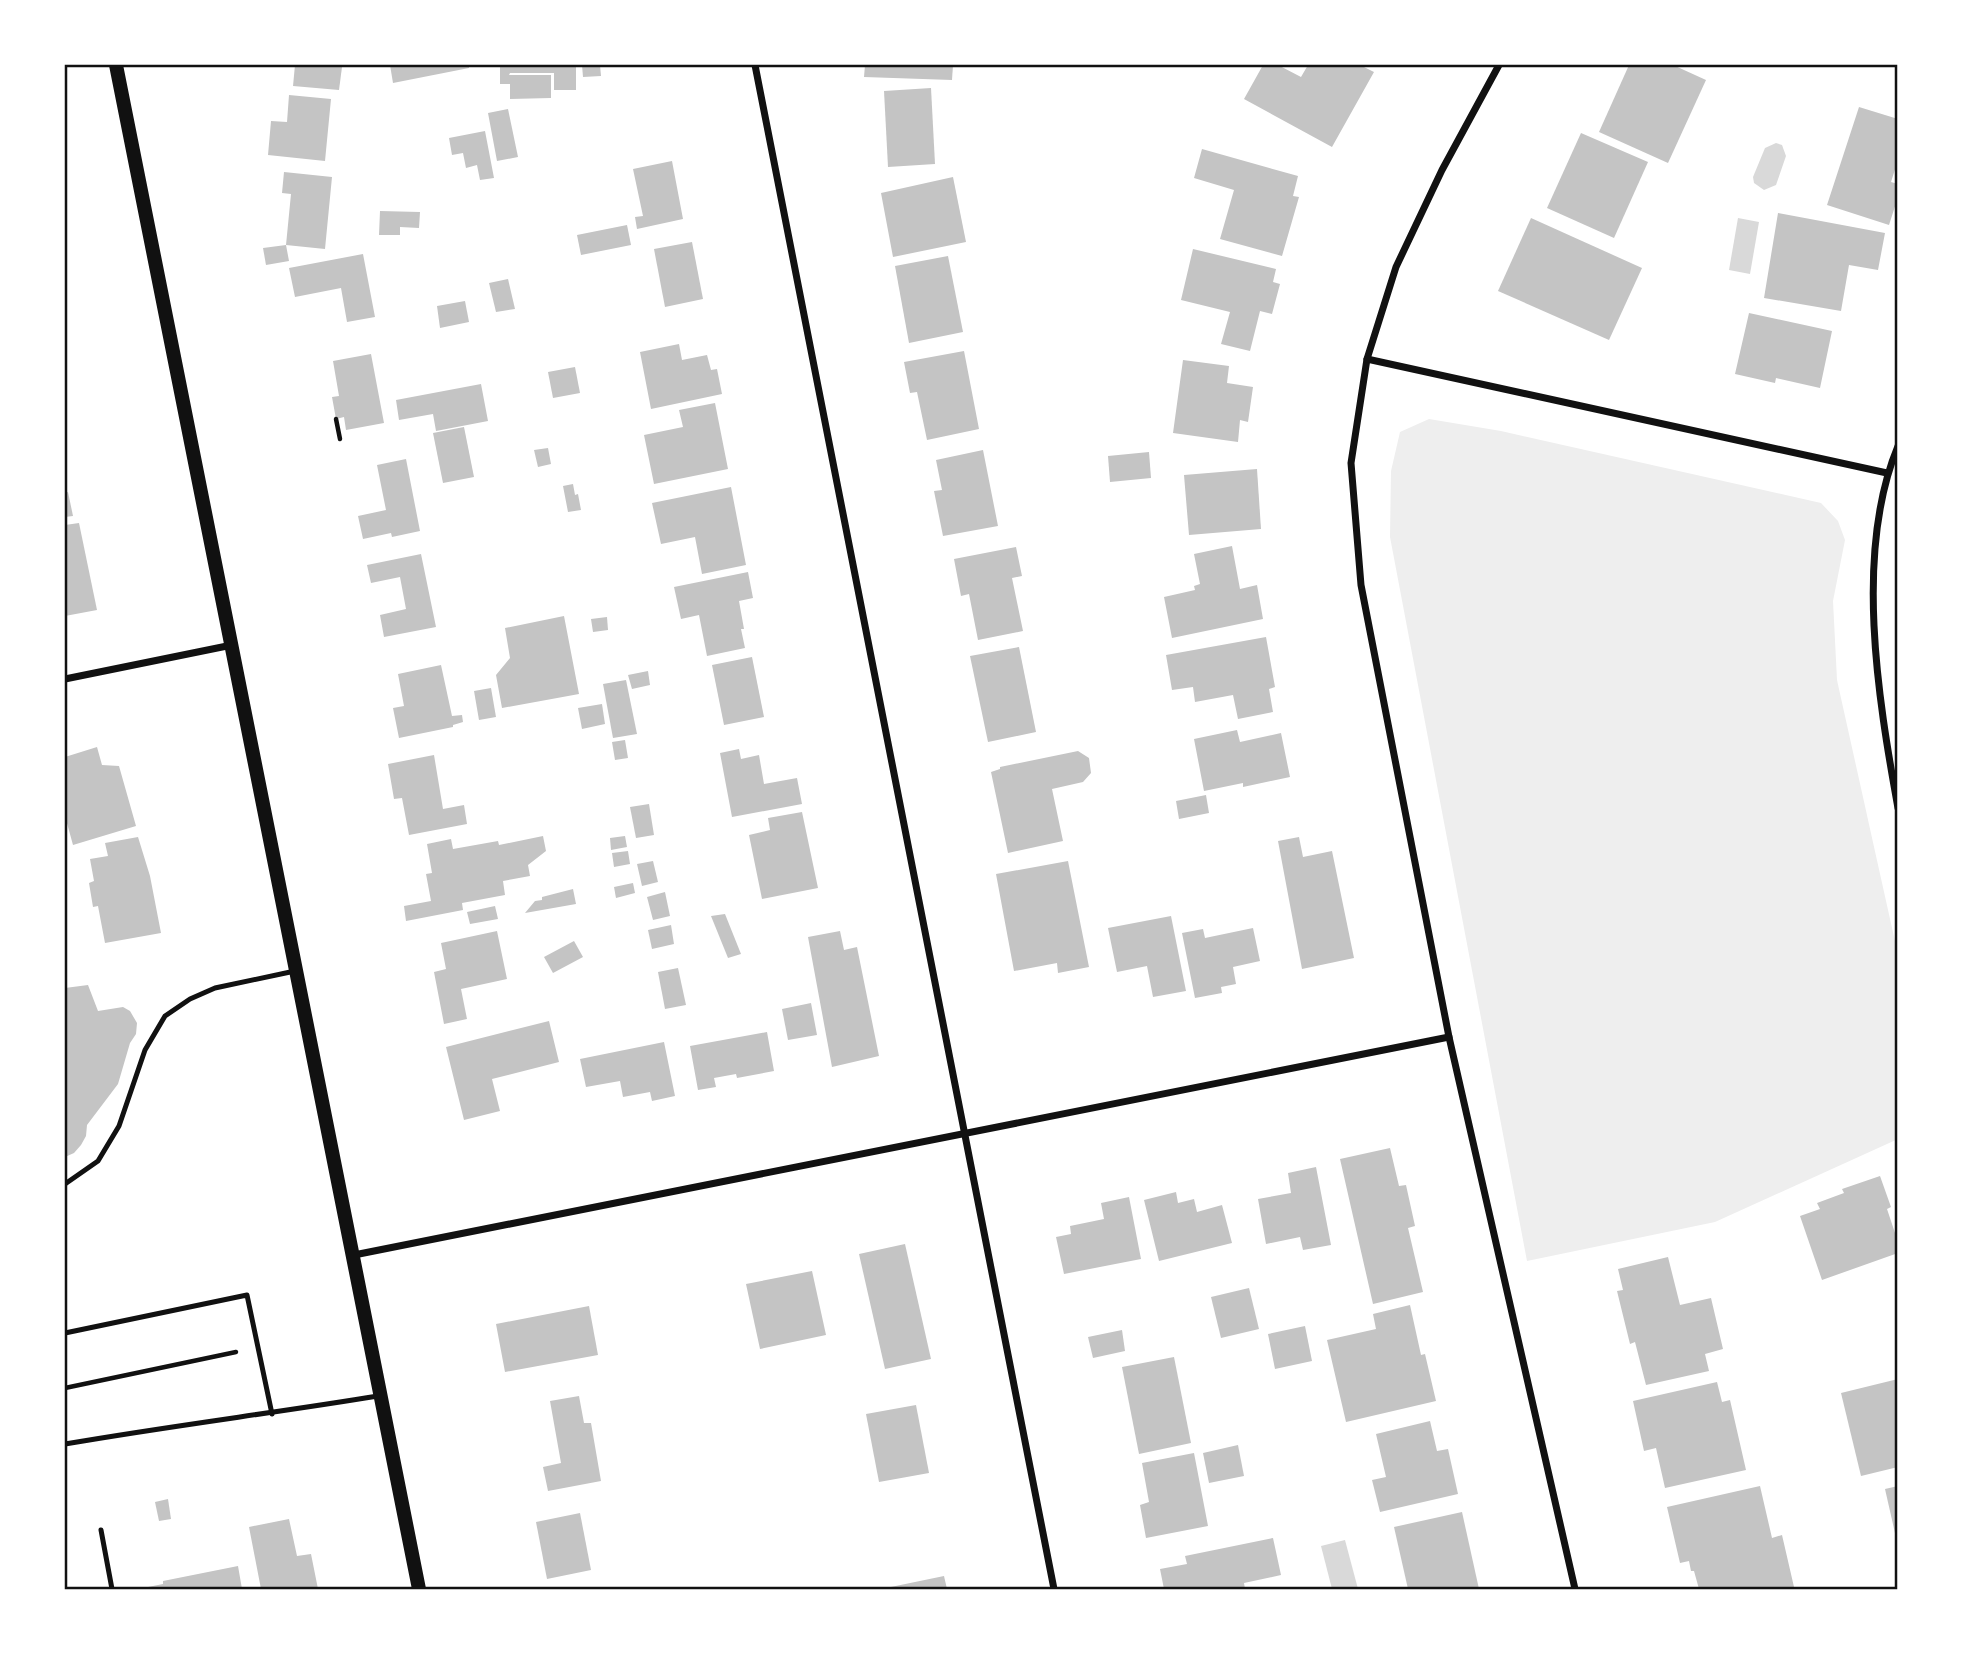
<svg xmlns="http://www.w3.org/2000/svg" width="1963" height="1654" viewBox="0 0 1963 1654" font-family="'Golos Text',sans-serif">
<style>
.green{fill:#eee}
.water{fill:#d9d9d9}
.building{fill:#c4c4c4}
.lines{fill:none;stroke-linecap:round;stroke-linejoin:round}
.path{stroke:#111;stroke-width:4.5}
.service{stroke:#111;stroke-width:5}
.minor{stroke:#111;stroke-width:7}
.secondary{stroke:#111;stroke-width:14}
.neatline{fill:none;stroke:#111;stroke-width:2.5}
</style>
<rect width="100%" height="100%" fill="#fff"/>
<polygon class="green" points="1429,419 1501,431 1821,503 1838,521 1845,540 1833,601 1837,680 1898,955 1898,1139 1715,1222 1527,1261 1390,537 1391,471 1400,432"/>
<g class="water">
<polygon points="1776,143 1782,145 1786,156 1776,185 1764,190 1754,183 1753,177 1765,148"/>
<polygon points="1738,218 1759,222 1750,274 1729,270"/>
<polygon points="1345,1540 1358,1589 1332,1589 1321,1546"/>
</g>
<g class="building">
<polygon points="295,65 342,67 339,90 293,86"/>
<polygon points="390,65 469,65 469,68 393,83"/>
<polygon points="500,65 576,65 576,90 554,90 554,73 510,73 509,75 551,75 551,98 510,99 510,84 500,84"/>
<polygon points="582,65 600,65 601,76 583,77"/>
<polygon points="865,65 953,65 952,80 864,77"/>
<polygon points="1263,65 1278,65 1301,77 1308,65 1360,65 1374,72 1332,147 1244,99"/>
<polygon points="1629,65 1673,65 1706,80 1668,163 1599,132"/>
<polygon points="931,88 935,164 888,167 884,91"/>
<polygon points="289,95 331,99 325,161 268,155 271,121 287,122"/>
<polygon points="1859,107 1898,119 1898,160 1891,182 1898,184 1898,197 1889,225 1827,205"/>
<polygon points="508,109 518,157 497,161 488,113"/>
<polygon points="485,131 494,178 480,180 477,165 466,168 463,153 452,155 449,138"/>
<polygon points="1581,133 1648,162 1614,238 1547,208"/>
<polygon points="1202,149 1298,176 1293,196 1299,197 1282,256 1220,239 1234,190 1194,178"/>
<polygon points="672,161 683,219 637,229 635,217 643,216 633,169"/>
<polygon points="284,172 332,177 325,249 286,245 291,194 282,193"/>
<polygon points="953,177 966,242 893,257 881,193"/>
<polygon points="380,211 420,212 419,228 400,227 400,235 379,235"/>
<polygon points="1778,213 1885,233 1878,270 1849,265 1841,311 1764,298"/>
<polygon points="1531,218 1642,268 1609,340 1498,291"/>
<polygon points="627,225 631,245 581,255 577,235"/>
<polygon points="692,242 703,299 665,307 654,249"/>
<polygon points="286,245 289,261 266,265 263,248"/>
<polygon points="1193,249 1276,269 1273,282 1280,284 1272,314 1260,311 1250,351 1221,344 1230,312 1181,300"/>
<polygon points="363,254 375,317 347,322 341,288 295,297 289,268"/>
<polygon points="948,256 963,332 909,343 895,266"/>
<polygon points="508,279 515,309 496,312 489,283"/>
<polygon points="465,301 469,322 440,328 437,306"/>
<polygon points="1749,313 1832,331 1820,388 1776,378 1775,383 1735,374"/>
<polygon points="679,344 682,360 707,355 711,370 717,369 722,394 651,409 640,352"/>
<polygon points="964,351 979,429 927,440 917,392 910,393 904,362"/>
<polygon points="371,354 384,423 346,430 344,417 336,419 332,397 339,396 333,361"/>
<polygon points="1183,360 1229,366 1227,383 1253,387 1248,422 1240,420 1238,442 1173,433"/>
<polygon points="575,367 580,393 553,398 548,372"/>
<polygon points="481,384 488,421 436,431 433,414 399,420 396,400"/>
<polygon points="715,403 728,469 654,484 644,435 683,427 679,410"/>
<polygon points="464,427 474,477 443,483 433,433"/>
<polygon points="548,448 551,464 538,467 534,450"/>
<polygon points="983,450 998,526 943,536 934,491 942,490 936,460"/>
<polygon points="1149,452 1151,478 1110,482 1108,456"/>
<polygon points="406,459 420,531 392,537 391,533 363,539 358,516 386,510 377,465"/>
<polygon points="1257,469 1261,529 1189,535 1184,475"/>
<polygon points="573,484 575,495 578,494 581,510 568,512 563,486"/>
<polygon points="731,487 746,565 702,574 695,537 661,544 652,503"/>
<polygon points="68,492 73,516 65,517 65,493"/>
<polygon points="79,523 97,610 65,616 65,525"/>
<polygon points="1232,546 1240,589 1257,585 1263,619 1172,638 1164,597 1195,590 1194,586 1200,584 1194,554"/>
<polygon points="1016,547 1022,576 1012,578 1023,631 978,640 969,594 961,596 954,559"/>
<polygon points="421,554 436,627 384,637 380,615 406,609 400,577 371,583 367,565"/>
<polygon points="748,572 753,598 739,601 744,629 741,629 745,648 707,656 699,615 681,619 674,587"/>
<polygon points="564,616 579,694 502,708 496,675 510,658 505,628"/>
<polygon points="607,617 608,630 593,632 591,619"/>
<polygon points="1266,637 1275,687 1269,689 1273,712 1238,719 1233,695 1195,702 1193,687 1172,690 1166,655"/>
<polygon points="1019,647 1036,732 988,742 970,656"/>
<polygon points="752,657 764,717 724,725 712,665"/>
<polygon points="441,665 452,716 462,715 463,722 453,725 453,727 399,738 393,708 404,706 398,674"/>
<polygon points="648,671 650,685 632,689 628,675"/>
<polygon points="626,680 637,734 613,738 603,684"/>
<polygon points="491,688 496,717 479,720 474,691"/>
<polygon points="602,704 605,724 582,729 578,708"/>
<polygon points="1237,730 1240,742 1281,733 1290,777 1243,787 1243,783 1204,791 1194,739"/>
<polygon points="625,740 628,758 615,760 612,742"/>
<polygon points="97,747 102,765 119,766 136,826 73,845 65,816 65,757"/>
<polygon points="739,749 741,759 759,755 764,784 797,778 802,804 732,817 720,753"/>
<polygon points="1078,751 1089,758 1091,773 1083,782 1052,789 1063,841 1008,853 991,772 1000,769 1000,767"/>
<polygon points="434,755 443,809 464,805 467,824 409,835 402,798 394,799 388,764"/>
<polygon points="1206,795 1209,813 1179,819 1176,801"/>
<polygon points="649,804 654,835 636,838 630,807"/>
<polygon points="802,812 818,888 762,899 749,835 770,830 768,818"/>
<polygon points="543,836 546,851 528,865 530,876 503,881 505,895 462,903 463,910 406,921 404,906 431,901 426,874 432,873 427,844 451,839 453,849 498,841 499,845"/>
<polygon points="625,836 627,847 611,850 610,838"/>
<polygon points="138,837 150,876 161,933 105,943 98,906 93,907 89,883 94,881 90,859 108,856 105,843"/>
<polygon points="1299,837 1303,857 1332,851 1354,958 1302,969 1278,841"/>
<polygon points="628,851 630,864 614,867 612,853"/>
<polygon points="653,861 658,882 642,886 637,864"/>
<polygon points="1068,861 1089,967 1058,973 1057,963 1014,971 996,874"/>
<polygon points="633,883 635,893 616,898 614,887"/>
<polygon points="573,889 576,904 525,913 535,901 542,900 542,897"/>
<polygon points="665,892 670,916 653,920 647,897"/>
<polygon points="495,906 498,919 470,924 467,912"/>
<polygon points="725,914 741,954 728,958 711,916"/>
<polygon points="1171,916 1186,991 1153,997 1147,966 1117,972 1108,928"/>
<polygon points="671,925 674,944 652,949 648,930"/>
<polygon points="1253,928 1260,961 1233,967 1236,984 1221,987 1222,993 1195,998 1182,933 1203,929 1205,938"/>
<polygon points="497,931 507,979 461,989 467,1019 444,1024 434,972 446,969 441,943"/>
<polygon points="840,931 844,950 857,947 879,1056 832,1067 808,937"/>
<polygon points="574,941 583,957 553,973 544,957"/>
<polygon points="678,968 686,1005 665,1009 658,972"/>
<polygon points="88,985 98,1011 123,1007 130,1011 137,1023 136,1034 130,1043 118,1084 87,1125 86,1136 81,1145 74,1153 65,1157 65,988"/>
<polygon points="811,1003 817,1035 788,1040 782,1009"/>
<polygon points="549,1021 559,1062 492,1079 500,1111 464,1120 446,1047"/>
<polygon points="767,1032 774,1071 737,1078 736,1074 714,1078 716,1087 698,1090 690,1046"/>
<polygon points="664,1042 675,1096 652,1101 650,1092 623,1097 620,1081 586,1087 580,1059"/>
<polygon points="1390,1148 1399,1186 1406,1185 1415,1226 1408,1228 1423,1292 1373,1304 1340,1159"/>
<polygon points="1316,1167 1331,1245 1303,1250 1300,1237 1266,1244 1258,1199 1291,1193 1288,1173"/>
<polygon points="1880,1176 1891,1207 1887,1209 1898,1242 1898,1253 1822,1280 1800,1216 1820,1209 1817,1203 1844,1193 1842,1189"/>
<polygon points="1176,1192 1178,1203 1194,1199 1197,1212 1222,1205 1232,1243 1159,1261 1144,1200"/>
<polygon points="1129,1197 1141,1259 1064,1274 1056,1237 1071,1234 1070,1226 1104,1219 1101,1203"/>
<polygon points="905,1244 931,1359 885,1369 859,1254"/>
<polygon points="1668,1257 1680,1305 1711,1298 1723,1349 1705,1354 1709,1371 1646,1385 1635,1342 1630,1344 1617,1291 1623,1290 1618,1269"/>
<polygon points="812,1271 826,1335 760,1349 746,1284"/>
<polygon points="1249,1288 1259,1329 1221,1338 1211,1297"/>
<polygon points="1410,1305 1421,1355 1425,1354 1436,1401 1346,1422 1327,1340 1376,1329 1373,1314"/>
<polygon points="589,1306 598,1355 505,1372 496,1324"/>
<polygon points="1305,1326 1312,1361 1275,1369 1268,1334"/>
<polygon points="1122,1330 1125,1351 1093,1358 1088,1337"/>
<polygon points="1174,1357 1191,1443 1139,1454 1122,1367"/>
<polygon points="1898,1379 1898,1467 1861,1476 1841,1393"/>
<polygon points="1717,1382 1722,1402 1730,1400 1746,1470 1665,1488 1656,1448 1644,1451 1633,1401"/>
<polygon points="579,1396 584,1423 591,1423 601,1481 548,1491 543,1467 561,1463 550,1401"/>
<polygon points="916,1405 929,1473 879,1482 866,1414"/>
<polygon points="1430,1421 1437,1451 1448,1449 1458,1494 1380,1512 1372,1480 1386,1477 1376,1434"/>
<polygon points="1238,1445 1244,1476 1209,1483 1203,1453"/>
<polygon points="1194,1453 1208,1526 1146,1538 1140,1505 1149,1502 1142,1463"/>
<polygon points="1760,1486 1772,1538 1782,1535 1794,1587 1783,1589 1699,1589 1694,1571 1691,1571 1689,1561 1680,1563 1667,1507"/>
<polygon points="1898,1486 1898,1542 1897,1542 1885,1489"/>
<polygon points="168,1499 171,1519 159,1521 155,1502"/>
<polygon points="1462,1512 1479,1589 1408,1589 1394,1527"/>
<polygon points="580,1513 591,1570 547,1579 536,1522"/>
<polygon points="289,1519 297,1556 311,1554 318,1589 261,1589 249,1527"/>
<polygon points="1273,1538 1281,1575 1244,1583 1245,1589 1164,1589 1160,1569 1187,1564 1185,1556"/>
<polygon points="238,1566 242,1589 148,1589 148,1587 163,1584 163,1581"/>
<polygon points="944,1576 947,1589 887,1589 886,1588"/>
</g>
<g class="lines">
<g class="path">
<polyline points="336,419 340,439"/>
<polyline points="65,1388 236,1352"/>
</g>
<g class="service">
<polyline points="65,1184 98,1161 119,1126 145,1050 165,1016 190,999 215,988 295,971"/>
<polyline points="65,1333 247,1295 272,1414"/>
<path d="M65 1444C169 1426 274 1413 378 1396"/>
<polyline points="101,1530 112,1589"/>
</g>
<g class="minor">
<polyline points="755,65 1054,1589"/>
<polyline points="1499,65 1442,170 1396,267 1367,359 1351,463 1361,585 1449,1037 1575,1589"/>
<polyline points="1367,359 1887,473"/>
<path d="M1898 446C1854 552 1878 698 1898 808"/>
<polyline points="65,679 232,645"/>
<polyline points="354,1255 1449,1037"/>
</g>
<polyline class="secondary" points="116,65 419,1589"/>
</g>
<rect width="1963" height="1654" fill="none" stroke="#ffffff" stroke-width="133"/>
<rect x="66" y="66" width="1830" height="1522" class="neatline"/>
</svg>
